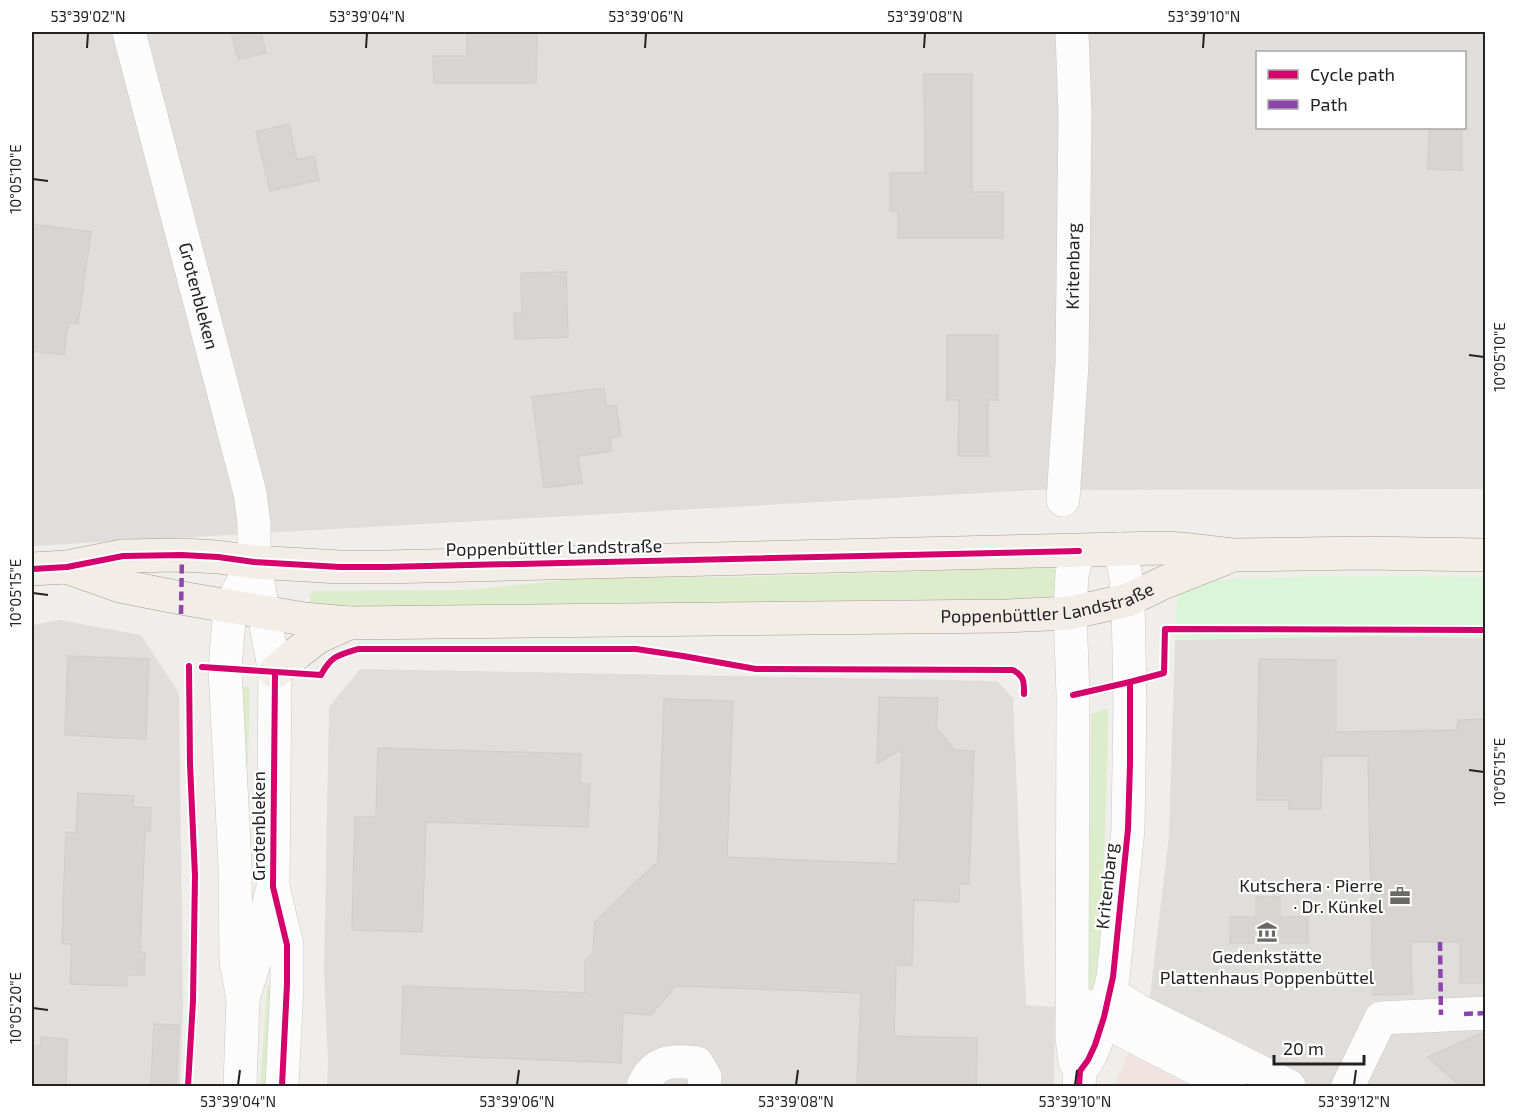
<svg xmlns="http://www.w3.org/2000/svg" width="1517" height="1118" viewBox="0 0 1517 1118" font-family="'Exo 2',sans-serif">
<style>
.residential{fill:#dfdedc;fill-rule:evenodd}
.commercial{fill:#f1e3e1}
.grass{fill:#ddeccb}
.park{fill:#daf5da}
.parking{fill:#e0dfde}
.building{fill:#d7d4d2;stroke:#d3d0cc;stroke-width:1.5}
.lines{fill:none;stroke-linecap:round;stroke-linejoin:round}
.minor-casing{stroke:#c9c8c7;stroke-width:34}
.major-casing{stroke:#a79c86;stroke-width:34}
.minor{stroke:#fdfcfc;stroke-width:33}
.major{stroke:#f3ede7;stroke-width:33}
.quiet{stroke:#8e44ad;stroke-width:4.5;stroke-dasharray:9 4.5;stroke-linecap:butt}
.cycleway-casing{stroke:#fff;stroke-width:10}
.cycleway{stroke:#d6006c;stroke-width:6}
.ticks{fill:none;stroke:#222;stroke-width:2}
.labels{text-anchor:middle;stroke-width:4.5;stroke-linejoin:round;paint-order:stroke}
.street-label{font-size:18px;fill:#222;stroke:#fff}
.poi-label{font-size:18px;fill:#222;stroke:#fff;text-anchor:end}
.neatline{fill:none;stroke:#222;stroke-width:2}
.ticks-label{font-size:15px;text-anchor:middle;fill:#222}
</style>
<rect width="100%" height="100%" fill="#f0eeeb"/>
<g class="residential">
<path d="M32 32H1485V489L1036 490 32 546ZM1258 52H1464V128H1258Z"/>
<polygon points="60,620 141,635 179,693 183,1009 180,1086 32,1086 32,625"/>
<polygon points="1373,636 1485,638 1485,1086 1314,1086 1149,1004 1169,835 1175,640"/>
<polygon points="360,669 997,681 1013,698 1026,1005 1055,1007 1054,1086 327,1086 328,1062 324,972 329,707"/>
</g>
<polygon class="commercial" points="1149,1004 1314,1086 1114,1086"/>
<g class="grass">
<path d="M1031 565 1053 568 1062 573 1057 594 1045 599 851 606 386 607 316 605 311 603C309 598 309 595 313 591L469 590 584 578 741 577 908 572Z"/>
<polygon points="237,686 250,687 248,766 239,768"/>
<path d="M1108 708C1107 802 1103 896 1097 990L1092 991 1087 983 1090 897 1091 714Z"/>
<polygon points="273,984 274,1086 260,1086 267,987"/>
</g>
<polygon class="park" points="1335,576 1485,577 1485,638 1373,636 1175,640 1177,599 1186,585 1228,579"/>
<g class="parking">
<polygon points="330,942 381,943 380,1063 328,1062"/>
<polygon points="1288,995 1344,1022 1317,1081 1213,1034 1229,997 1246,997 1280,1013"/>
<polygon points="985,1054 1036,1056 1035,1086 984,1086"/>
</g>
<g class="building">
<polygon points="231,32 261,32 266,53 238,59"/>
<polygon points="467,32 537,32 536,83 434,83 433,56 467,56"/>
<polygon points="924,74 972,74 972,192 1003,192 1003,238 898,238 898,211 890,211 890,173 925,173"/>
<polygon points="289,124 297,160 314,156 319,180 270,191 256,132"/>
<polygon points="1429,128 1462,128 1462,170 1428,169"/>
<polygon points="32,224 91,232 78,324 68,323 64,355 32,351"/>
<polygon points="566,272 568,337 515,339 514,313 522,313 521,273"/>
<polygon points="947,335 998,335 998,400 988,400 988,456 958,456 959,400 947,400"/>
<polygon points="604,388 606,406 616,405 621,436 610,438 612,451 578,456 582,483 544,488 532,397"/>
<polygon points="68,656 149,659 146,739 65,735"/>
<polygon points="1259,659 1336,660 1336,732 1456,730 1459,720 1485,719 1485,983 1460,983 1460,942 1411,942 1412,994 1373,995 1368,756 1322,756 1321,809 1289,809 1289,800 1257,800"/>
<polygon points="879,697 938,698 936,728 955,750 974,751 969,884 960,884 959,902 914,900 912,965 896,965 894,1036 977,1038 976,1086 857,1086 861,993 676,986 651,1015 623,1013 621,1063 401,1054 403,986 585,993 585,961 593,953 595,922 658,861 664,699 733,701 727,857 898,864 902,749 877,763"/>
<polygon points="378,748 581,754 580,783 590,784 588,827 426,822 422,932 352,930 355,817 376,817"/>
<polygon points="78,793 134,796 133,807 151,808 150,831 145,831 140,952 145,952 144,975 127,975 126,986 70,984 72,944 62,944 64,879 66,832 76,833"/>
<polygon points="1256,897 1280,897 1280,917 1308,917 1308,943 1230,943 1230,917 1256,917"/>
<polygon points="154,1024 179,1025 176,1086 151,1086"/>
<polygon points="1485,1032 1485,1086 1460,1086 1428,1057"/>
<polygon points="41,1037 67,1039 66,1086 32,1086 32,1045 41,1046"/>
</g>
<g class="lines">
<g class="minor-casing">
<g id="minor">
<path id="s1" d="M129 32 250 493 254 523V562L275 672 273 887 254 963 243 999"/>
<path id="s2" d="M1063 500 1072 365 1075 114 1072 32"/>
<polyline points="1079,551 1072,574 1070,613 1073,695 1072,1038 1075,1061 1080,1071"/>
<polyline points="274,891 287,945 287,984 282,1086"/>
<polyline points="1109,992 1139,1011 1289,1086"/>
<polyline points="1088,1006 1123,1031 1230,1086"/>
<polyline points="240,1086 243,999 236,961 235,865 225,669 230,607 243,582"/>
<path d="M643 1086C654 1060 672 1060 697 1063L705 1077 704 1086"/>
<polyline points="1079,1086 1080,1071 1088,1060 1095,1045 1104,1017 1113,977 1128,829 1130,702 1128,600 1125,571 1119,549"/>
<polyline points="1348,1086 1381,1018 1486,1013"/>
</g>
</g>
<g class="major-casing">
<g id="major">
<path id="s3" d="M69 568 120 586 181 598 304 619 349 623 1007 616 1070 613 1128 600 1163 583 1231 556"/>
<polyline points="32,569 67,567 123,556 182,555 218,557 254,562 340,567 385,567 1162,548 1181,549 1232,555 1364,553 1486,555"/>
<polyline points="275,672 297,653 318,637 349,623"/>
</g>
</g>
<use href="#minor" class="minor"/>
<use href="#major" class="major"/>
<g class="quiet">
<polyline points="181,614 182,555"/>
<polyline points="1440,942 1441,1015"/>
<polyline points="1464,1014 1486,1013"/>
</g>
<g class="cycleway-casing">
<g id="cycleway">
<polyline points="32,569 67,567 123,556 182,555 218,557 254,562 340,567 385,567 1079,551"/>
<path d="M202 667 321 675C331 656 338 655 358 649H636L683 656 756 669 1013 670C1025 677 1024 682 1024 694"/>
<polyline points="275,672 273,887 287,945 287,984 282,1086"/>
<polyline points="1073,695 1130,682 1164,673 1165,629 1486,630"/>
<polyline points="188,1086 193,1001 195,876 190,764 189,666"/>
<polyline points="1079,1086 1080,1071 1088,1060 1095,1045 1104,1017 1113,977 1128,829 1130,764 1130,682"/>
</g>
</g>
<use href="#cycleway" class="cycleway"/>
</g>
<path class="ticks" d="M87 48 88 33M366 48 367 33M645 48 646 33M924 48 925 33M1203 48 1204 33M33 179 48 181M1469 355 1484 357M33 593 48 595M1469 770 1484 772M33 1008 48 1010M238 1085 240 1070M517 1085 519 1070M796 1085 798 1070M1075 1085 1077 1070M1354 1085 1356 1070"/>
<defs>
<g id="office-bare" transform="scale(1.62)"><path d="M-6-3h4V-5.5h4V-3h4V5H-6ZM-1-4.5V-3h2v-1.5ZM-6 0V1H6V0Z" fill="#6a6968" stroke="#fff" stroke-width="2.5" paint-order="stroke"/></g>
<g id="museum-bare" transform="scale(1.62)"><path d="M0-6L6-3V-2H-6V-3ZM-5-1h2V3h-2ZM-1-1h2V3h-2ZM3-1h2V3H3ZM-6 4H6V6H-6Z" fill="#6a6968" stroke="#fff" stroke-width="2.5" paint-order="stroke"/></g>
</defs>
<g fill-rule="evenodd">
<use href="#office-bare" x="1400" y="896"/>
<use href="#museum-bare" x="1267" y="932"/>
</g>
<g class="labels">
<g class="street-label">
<text dy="6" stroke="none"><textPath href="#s2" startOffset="234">Kritenbarg</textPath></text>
<text dy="6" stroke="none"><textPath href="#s1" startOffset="273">Grotenbleken</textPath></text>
<text transform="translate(554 548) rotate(-1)" y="6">Poppenbüttler Landstraße</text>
<text dy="6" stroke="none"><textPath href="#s3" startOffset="986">Poppenbüttler Landstraße</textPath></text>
<text transform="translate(259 826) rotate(-90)" y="6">Grotenbleken</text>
<text transform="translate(1107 886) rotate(-84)" y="6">Kritenbarg</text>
</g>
<g class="poi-label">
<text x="1383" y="892">Kutschera · Pierre<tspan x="1383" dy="21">· Dr. Künkel</tspan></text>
<text x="1267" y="963" text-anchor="middle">Gedenkstätte<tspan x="1267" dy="21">Plattenhaus Poppenbüttel</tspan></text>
</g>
</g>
<rect width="1517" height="1118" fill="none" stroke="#ffffff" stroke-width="66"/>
<rect x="1256" y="51" width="210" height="78" fill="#ffffff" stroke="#a7a7a7" stroke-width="1.5"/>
<rect x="1268" y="70" width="30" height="9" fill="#d6006c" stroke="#a7a7a7" stroke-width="1.5"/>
<text x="1310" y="81" font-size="18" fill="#222222">Cycle path</text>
<rect x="1268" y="100" width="30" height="9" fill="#8e44ad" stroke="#a7a7a7" stroke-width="1.5"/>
<text x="1310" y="111" font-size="18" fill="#222222">Path</text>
<path d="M1274 1055v9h90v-9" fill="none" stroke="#222222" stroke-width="3"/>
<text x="1283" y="1055" font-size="18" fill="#222222" stroke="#ffffff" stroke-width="4.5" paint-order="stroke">20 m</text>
<rect x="33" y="33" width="1451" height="1052" class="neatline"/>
<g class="ticks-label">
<text x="88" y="22">53°39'02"N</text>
<text x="367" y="22">53°39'04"N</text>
<text x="646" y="22">53°39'06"N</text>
<text x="925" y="22">53°39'08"N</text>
<text x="1204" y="22">53°39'10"N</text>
<text transform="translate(16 179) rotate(-90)" y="5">10°05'10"E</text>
<text transform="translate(1500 357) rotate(-90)" y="5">10°05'10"E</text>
<text transform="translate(16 593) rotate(-90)" y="5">10°05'15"E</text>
<text transform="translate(1500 772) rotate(-90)" y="5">10°05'15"E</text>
<text transform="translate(16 1008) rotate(-90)" y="5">10°05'20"E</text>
<text x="238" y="1107">53°39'04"N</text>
<text x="517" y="1107">53°39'06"N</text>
<text x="796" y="1107">53°39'08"N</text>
<text x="1075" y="1107">53°39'10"N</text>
<text x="1354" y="1107">53°39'12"N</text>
</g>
</svg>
